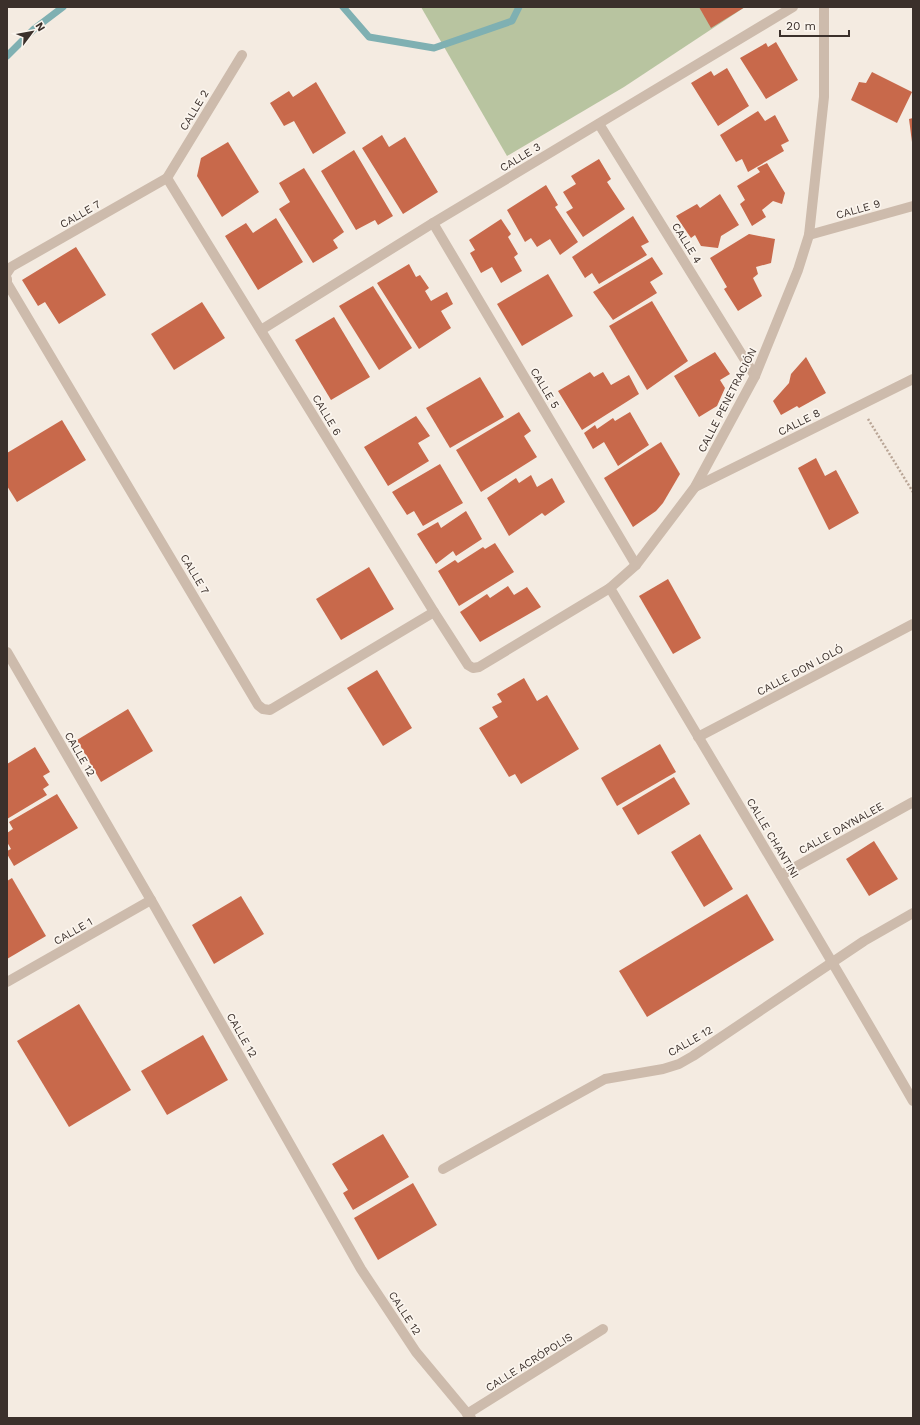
<svg xmlns="http://www.w3.org/2000/svg" width="920" height="1425" viewBox="0 0 920 1425" font-family="'Work Sans',sans-serif">
<style>
.green{fill:#b8c4a0}
.lines{fill:none;stroke-linecap:round;stroke-linejoin:round}
.stream{stroke:#7fb0b2;stroke-width:7}
.building{fill:#c8694b}
.path{stroke:#b9a596;stroke-width:2.5;stroke-dasharray:2 2;stroke-linecap:butt}
.minor{stroke:#cdbbac;stroke-width:10}
.tertiary{stroke:#cdbbac;stroke-width:10}
.labels{text-anchor:middle;stroke-width:3.5;stroke-linejoin:round;paint-order:stroke}
.street-label{font-size:11px;fill:#3b302b;stroke:#fbf5ee}
</style>
<rect width="100%" height="100%" fill="#f4ebe1"/>
<polygon class="green" points="421,7 745,7 624,87 507,156"/>
<g class="lines">
<g class="stream">
<polyline points="343,7 369,37 434,48 512,21 519,7"/>
<polyline points="7,56 34,29 63,7"/>
</g>
</g>
<g class="building">
<polygon points="699,7 745,7 711,28"/>
<polygon points="776,42 798,80 766,99 740,58 766,43 768,47"/>
<polygon points="727,68 749,106 718,126 691,83 711,71 714,76"/>
<polygon points="872,72 912,92 897,123 851,100 859,82 866,83"/>
<polygon points="316,82 346,133 313,154 294,121 284,126 270,103 289,91 293,97"/>
<polygon points="758,111 765,121 775,115 789,141 781,145 784,151 748,172 742,159 736,162 720,135"/>
<polygon points="913,118 913,142 912,142 909,119"/>
<polygon points="382,135 389,147 405,137 438,192 403,214 362,148"/>
<polygon points="228,142 259,192 222,217 197,176 201,158"/>
<polygon points="354,150 393,216 378,225 375,220 356,230 321,171"/>
<polygon points="599,159 611,179 607,182 625,209 583,237 566,212 573,208 563,192 576,184 571,176"/>
<polygon points="767,163 785,193 782,204 773,201 762,210 766,217 752,226 740,204 745,200 737,186 760,172 757,168"/>
<polygon points="304,168 344,232 333,240 338,248 313,263 279,209 290,202 279,183"/>
<polygon points="546,185 558,205 555,207 578,242 560,255 550,239 537,247 531,238 525,242 507,210"/>
<polygon points="720,194 739,225 721,236 718,248 701,246 695,235 691,238 676,216 697,204 700,208"/>
<polygon points="633,216 649,242 641,246 647,255 599,284 592,273 585,278 572,257"/>
<polygon points="276,218 303,262 258,290 225,236 246,223 253,233"/>
<polygon points="501,219 511,234 508,237 518,254 514,257 522,271 501,283 492,267 481,273 470,253 475,250 469,240"/>
<polygon points="749,234 775,239 771,263 756,267 758,274 753,278 762,296 738,311 724,289 727,287 710,258"/>
<polygon points="76,247 106,295 59,324 45,302 38,306 22,280"/>
<polygon points="652,257 663,274 650,282 657,293 613,320 593,292"/>
<polygon points="409,264 416,277 420,275 429,288 425,291 431,301 447,292 453,304 441,311 451,328 419,349 377,283"/>
<polygon points="548,274 573,316 522,346 497,304"/>
<polygon points="373,286 412,348 379,370 339,306"/>
<polygon points="652,301 688,361 647,390 609,326"/>
<polygon points="202,302 225,338 174,370 151,334"/>
<polygon points="334,317 370,377 331,400 295,340"/>
<polygon points="715,352 730,374 720,380 725,388 717,406 699,417 674,376"/>
<polygon points="806,357 826,393 799,408 797,406 781,415 773,401 789,383 791,374"/>
<polygon points="590,372 594,377 603,372 611,385 629,375 639,394 582,430 558,391"/>
<polygon points="480,377 504,417 450,448 426,408"/>
<polygon points="519,412 531,431 524,436 537,457 481,492 456,450"/>
<polygon points="630,412 649,445 618,466 604,442 593,449 584,433 595,425 597,429 613,418 615,421"/>
<polygon points="416,416 430,436 418,443 429,461 388,486 364,447"/>
<polygon points="62,420 86,460 17,502 7,486 7,453"/>
<polygon points="661,442 680,474 663,503 656,511 633,527 604,478"/>
<polygon points="816,458 825,476 836,470 859,513 829,530 798,468"/>
<polygon points="440,464 463,503 423,526 414,511 407,515 392,492"/>
<polygon points="531,475 537,487 552,478 565,502 545,516 542,513 509,536 487,498 516,478 519,483"/>
<polygon points="466,511 482,539 456,556 453,551 436,564 417,534 438,522 441,528"/>
<polygon points="495,543 514,572 459,606 438,571 455,560 458,563 483,547 485,549"/>
<polygon points="369,567 394,609 341,640 316,599"/>
<polygon points="668,579 701,638 673,654 639,596"/>
<polygon points="508,586 514,595 527,587 541,607 480,642 460,612 487,594 490,598"/>
<polygon points="377,670 412,728 383,746 347,688"/>
<polygon points="524,678 537,701 547,695 579,749 521,784 515,774 509,777 479,728 498,717 492,707 502,702 497,694"/>
<polygon points="128,709 153,751 101,782 77,740"/>
<polygon points="660,744 676,772 617,806 601,778"/>
<polygon points="35,747 50,772 43,776 49,785 43,789 47,795 7,819 7,764"/>
<polygon points="674,777 690,804 638,835 622,808"/>
<polygon points="57,794 78,828 14,866 7,854 7,851 11,849 7,842 7,833 13,829 9,822"/>
<polygon points="700,834 733,889 704,907 671,852"/>
<polygon points="874,841 898,879 869,896 846,859"/>
<polygon points="12,878 46,936 7,959 7,881"/>
<polygon points="747,894 774,940 647,1017 619,971"/>
<polygon points="241,896 264,934 214,964 192,925"/>
<polygon points="79,1004 131,1090 69,1127 17,1041"/>
<polygon points="203,1035 228,1080 167,1115 141,1071"/>
<polygon points="383,1134 409,1177 353,1210 343,1193 348,1190 332,1164"/>
<polygon points="413,1183 437,1225 378,1260 354,1218"/>
</g>
<g class="lines">
<polyline class="path" points="868,419 913,492"/>
<g class="minor">
<polyline points="599,124 755,376"/>
<polyline points="167,178 434,612 468,665 473,668 479,667 610,588"/>
<polyline points="433,223 636,565"/>
<polyline points="809,235 913,206"/>
<polyline points="7,273 11,267 167,178 242,55"/>
<polyline points="7,279 7,283 258,705 263,709 270,710 434,612"/>
<polyline points="261,330 433,223 793,7"/>
<polyline points="695,487 913,379"/>
<polyline points="7,652 151,900 361,1269 416,1352 471,1418"/>
<polyline points="698,737 913,624"/>
<polyline points="781,875 913,802"/>
<polyline points="7,982 151,900"/>
<polyline points="443,1169 605,1079 663,1069 679,1064 693,1056 864,941 913,913"/>
<polyline points="467,1414 603,1329"/>
</g>
<path class="tertiary" d="M824 7V97L809 235 798 270 755 376 695 487 636 565 610 588C711 759 814 929 913 1101"/>
</g>
<g class="labels">
<g class="street-label">
<text transform="translate(194 110) rotate(-59)" y="4">CALLE 2</text>
<text transform="translate(520 157) rotate(-31)" y="4">CALLE 3</text>
<text transform="translate(858 209) rotate(-16)" y="4">CALLE 9</text>
<text transform="translate(80 214) rotate(-30)" y="4">CALLE 7</text>
<text transform="translate(687 243) rotate(58)" y="4">CALLE 4</text>
<text transform="translate(545 388) rotate(59)" y="4">CALLE 5</text>
<text transform="translate(727 400) rotate(-63)" y="4">CALLE PENETRACIÓN</text>
<text transform="translate(327 415) rotate(59)" y="4">CALLE 6</text>
<text transform="translate(799 422) rotate(-27)" y="4">CALLE 8</text>
<text transform="translate(195 574) rotate(59)" y="4">CALLE 7</text>
<text transform="translate(800 670) rotate(-28)" y="4">CALLE DON LOLÓ</text>
<text transform="translate(80 754) rotate(60)" y="4">CALLE 12</text>
<text transform="translate(841 828) rotate(-29)" y="4">CALLE DAYNALEE</text>
<text transform="translate(773 838) rotate(59)" y="4">CALLE CHANTINI</text>
<text transform="translate(73 931) rotate(-30)" y="4">CALLE 1</text>
<text transform="translate(242 1035) rotate(60)" y="4">CALLE 12</text>
<text transform="translate(690 1041) rotate(-30)" y="4">CALLE 12</text>
<text transform="translate(405 1313) rotate(57)" y="4">CALLE 12</text>
<text transform="translate(529 1362) rotate(-32)" y="4">CALLE ACRÓPOLIS</text>
</g>
</g>
<rect width="920" height="1425" fill="none" stroke="#3b302b" stroke-width="16"/>
<g transform="translate(32 32) rotate(58)" stroke="#fbf5ee" stroke-width="3" paint-order="stroke">
<path d="M0-3L7 15L0 10L-7 15Z" fill="#3b302b"/>
<text y="-6" font-size="11" font-weight="bold" text-anchor="middle" fill="#3b302b">N</text>
</g>
<path d="M780 30v6h69v-6" fill="none" stroke="#3b302b" stroke-width="2"/>
<text x="786" y="30" font-size="12" fill="#3b302b" stroke="#fbf5ee" stroke-width="3" paint-order="stroke">20 m</text>
</svg>
